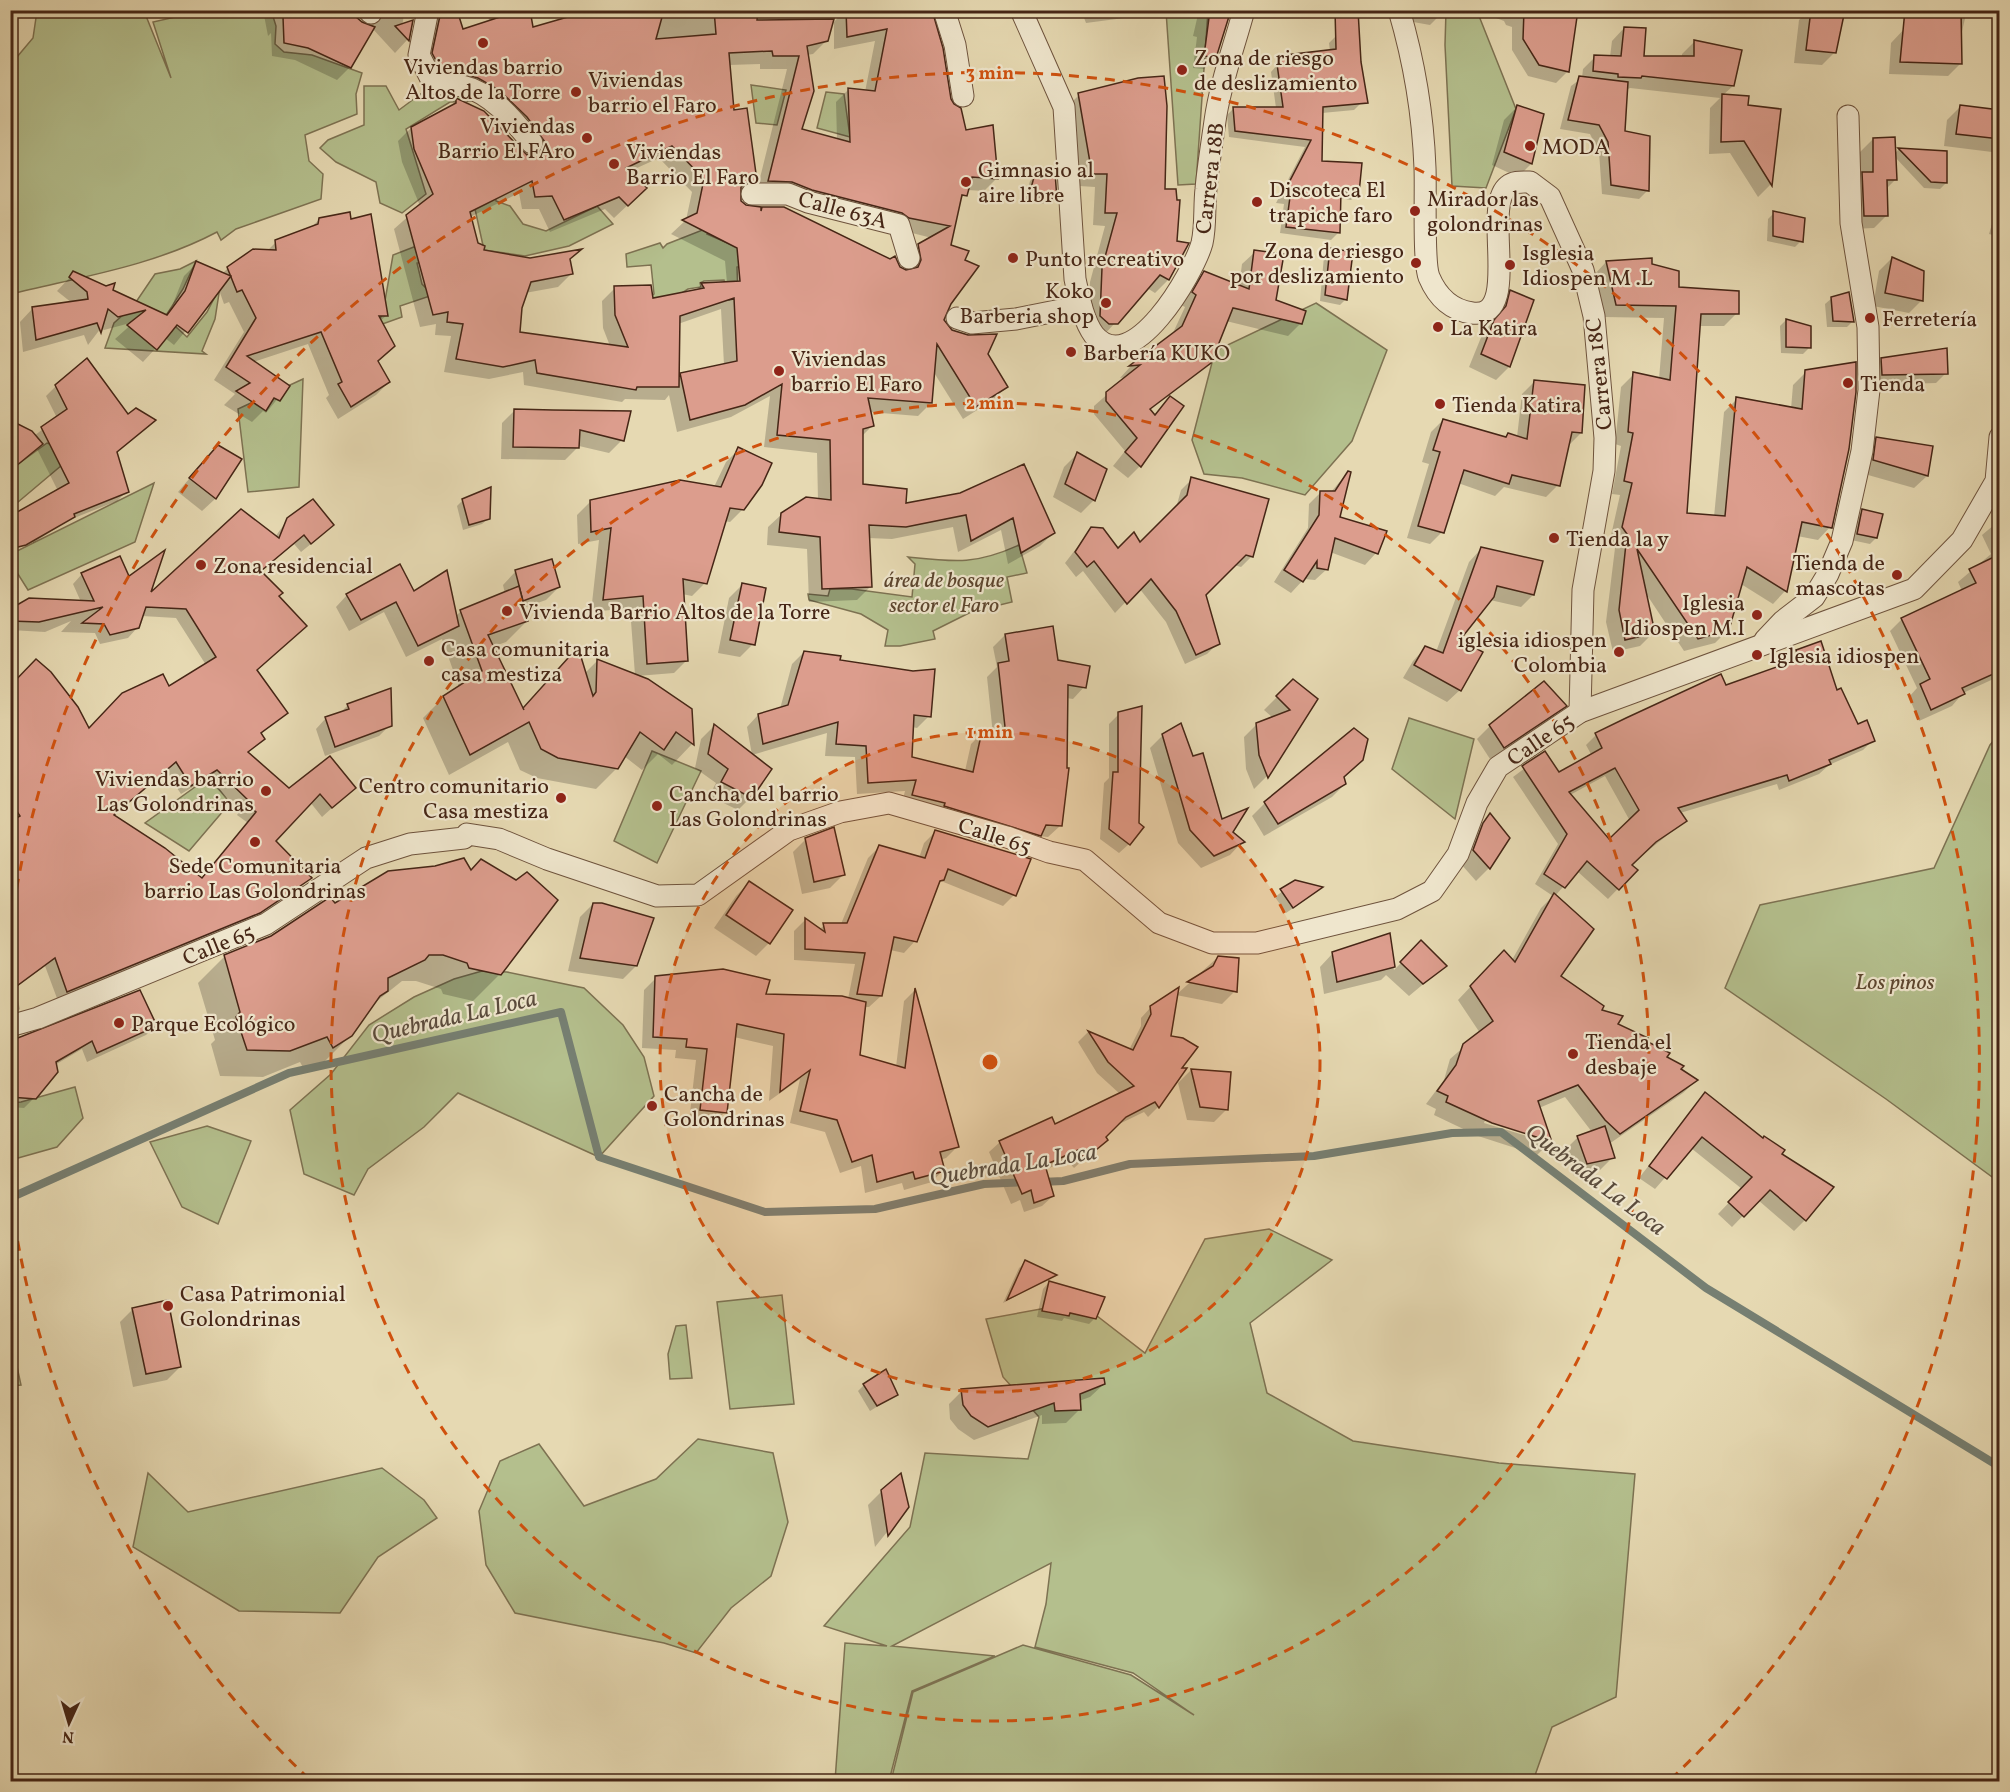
<svg xmlns="http://www.w3.org/2000/svg" width="2010" height="1792" viewBox="0 0 2010 1792" font-family="Vollkorn,serif">
<style>
.green{fill:#b4bf8d;stroke:#7d7252;stroke-width:1.5}
.shadow{fill:#0003;fill-rule:evenodd}
.lines{fill:none;stroke-linecap:round;stroke-linejoin:round}
.stream{stroke:#767f72;stroke-width:8}
.building{fill:#dc9d8d;stroke:#462616;stroke-width:1.5;fill-rule:evenodd}
.minor-casing{stroke:#6e533d;stroke-width:23}
.minor{stroke:#efe6cd;stroke-width:21}
.ring{fill:none;stroke:#d0510e;stroke-width:3;stroke-dasharray:10 8}
.poi-dot{fill:#8f2418;stroke:#efe6cd;stroke-width:2}
.labels{text-anchor:middle;stroke-width:4.5;stroke-linejoin:round;paint-order:stroke}
.poi-label{font-size:22px;fill:#462616;stroke:#efe6cd;text-anchor:start}
.street-label{font-size:22px;fill:#462616;stroke:#efe6cd}
.park-label{font-size:22px;font-style:italic;fill:#5c452e;stroke:#efe6cd}
.water-label{font-size:24px;font-style:italic;fill:#5a4b3c;stroke:#efe6cd}
.centre{fill:#d0510e;stroke:#efe6cd;stroke-width:3}
.ring-label{font-size:18px;text-anchor:middle;font-weight:bold;fill:#d0510e;stroke:#efe6cd;stroke-width:4.5;stroke-linejoin:round;paint-order:stroke}
</style>
<rect width="100%" height="100%" fill="#e6d9b2"/>
<filter id="stains"><feTurbulence type="fractalNoise" baseFrequency=".00333" numOctaves="4"/><feColorMatrix values="0 0 0 0 .2 0 0 0 0 .09 0 0 0 0 .02 0 0 0 .5 -.17"/></filter>
<radialGradient id="worn" r=".72"><stop offset=".6" stop-color="#630" stop-opacity="0"/><stop offset="1" stop-color="#630" stop-opacity=".3"/></radialGradient>
<g class="green">
<path d="M271 10 276 26 275 44 284 52 312 55 362 73 356 94 357 114 305 135 309 161 323 174 321 199 236 229 221 240 217 232C153 266 80 277 11 294L10 71 17 57 33 38 37 11H144L171 78 153 22 202 11Z"/>
<polygon points="1166,11 1208,11 1196,184 1178,185"/>
<polygon points="1446,11 1477,11 1516,109 1486,188 1452,186 1445,45"/>
<polygon points="434,84 479,101 450,102 406,129 426,194 402,213 380,203 376,182 336,162 320,148 328,140 364,125 364,86 386,86 399,110"/>
<polygon points="751,85 786,90 777,125 756,123"/>
<polygon points="826,92 844,94 850,137 817,128"/>
<polygon points="494,191 496,201 510,206 523,224 546,231 597,206 613,224 569,246 525,256 484,250 475,209"/>
<polygon points="710,227 707,234 769,261 737,267 738,298 729,300 724,280 704,281 700,283 701,287 688,289 657,309 649,298 654,294 651,265 627,267 626,254 660,243 663,248 667,244"/>
<polygon points="419,245 429,261 417,263 422,284 433,295 400,306 402,317 377,326 383,312 393,255"/>
<polygon points="196,261 183,289 165,317 187,337 207,312 220,287 215,319 202,351 206,354 105,348 114,323 134,305 155,274 180,269"/>
<polygon points="1316,303 1387,350 1352,441 1305,495 1242,478 1204,474 1192,440 1215,351"/>
<polygon points="303,379 299,487 248,492 238,409"/>
<polygon points="47,443 75,454 11,508 10,470"/>
<polygon points="154,483 135,542 28,590 11,563 11,554"/>
<path d="M1019 545 1027 573 1007 577 1012 602 971 612 933 631 935 639 900 646H885L888 630 861 614 809 600 808 594 828 596 830 589H852L912 597 915 564 908 557C955 562 975 565 1019 545Z"/>
<polygon points="1409,718 1474,739 1455,819 1392,769"/>
<polygon points="1999,734 1999,1182 1886,1099 1725,988 1760,905 1934,868 1990,745"/>
<polygon points="652,751 701,771 657,863 614,841"/>
<polygon points="209,777 230,803 189,851 145,823"/>
<polygon points="482,971 507,972 584,988 623,1025 644,1057 654,1096 599,1157 458,1093 424,1127 368,1169 354,1195 304,1174 290,1110 331,1074 369,1025 414,997 454,979"/>
<polygon points="75,1087 83,1118 57,1147 11,1160 11,1103 21,1102"/>
<polygon points="207,1126 251,1141 218,1224 182,1207 150,1142"/>
<polygon points="1269,1229 1332,1260 1250,1323 1267,1393 1353,1441 1499,1463 1635,1474 1616,1697 1552,1727 1533,1781 891,1781 913,1692 1023,1645 1131,1675 1194,1715 1133,1673 1035,1647 1046,1604 1051,1563 892,1646 995,1656 912,1691 889,1781 835,1781 845,1643 887,1646 824,1626 910,1527 925,1453 1028,1459 1039,1417 1003,1377 986,1319 1079,1302 1145,1353 1205,1239"/>
<polygon points="782,1295 794,1404 730,1409 717,1302"/>
<polygon points="686,1325 692,1378 670,1379 668,1354 676,1326"/>
<polygon points="11,1339 21,1385 11,1386"/>
<polygon points="698,1439 773,1453 788,1522 771,1576 731,1608 696,1653 664,1643 515,1613 486,1565 479,1511 500,1461 539,1444 584,1506 656,1479"/>
<polygon points="382,1468 424,1500 437,1518 378,1557 340,1613 239,1611 133,1547 148,1473 188,1512"/>
</g>
<g class="shadow">
<polygon points="184,10 197,10 187,15"/>
<polygon points="263,10 354,10 354,14 367,27 371,26 367,17 359,10 405,10 402,26 411,23 407,40 395,53 372,28 350,67 337,80 295,60 272,56 271,33 268,36"/>
<path d="M448 10H456L462 31 489 22 488 10H528L532 29 583 37 567 10H793V18L835 11 827 40 813 54 807 55 801 130 837 140 836 102 849 89 865 92 875 41 834 49V22L845 10H931L951 104 965 131 997 178 984 191 967 190 959 202 949 246V304L943 320 952 331 987 354 1006 387 993 400 963 419 933 371 931 403 918 416 869 412 872 426 861 437V485L905 505 960 495 1053 533 1040 546 1008 564 1001 530 958 552 953 527 892 539 868 538 870 587 857 600 809 602 807 549 767 545 768 527 782 514 818 500 817 453 764 447 770 396 731 417 677 432 669 395 665 400 625 399 622 402 524 385 523 372 489 379 444 372 451 336 435 335 436 324 420 327 394 229 420 206 402 162 398 141 411 128 448 109 457 100 526 156 531 157 529 148 497 112 426 78 428 26 441 13ZM760 64V69H787L756 194 932 238 919 245 906 258 909 273 763 208 760 211 746 207 739 200 740 194 756 181 732 112 729 65ZM659 158 692 192 686 220 671 234 725 261 727 283 702 284 695 291 651 299 615 288 602 301 603 328 610 346 518 333 520 307 525 293 558 287 571 274 569 259H530L482 251 477 244 470 217 519 193 522 209H539L550 232 605 209 614 218 632 201 628 172ZM721 309 724 365 681 375 678 378V324Z"/>
<polygon points="1081,10 1152,10 1147,15 1086,23"/>
<polygon points="1199,10 1229,10 1215,57 1204,69 1193,68 1197,37 1193,36"/>
<polygon points="1405,10 1441,10 1441,14 1430,25 1402,20"/>
<polygon points="1475,10 1577,10 1567,72 1556,83 1528,76 1512,50 1512,27 1506,25 1504,21"/>
<polygon points="1809,10 1843,10 1835,52 1822,65 1794,63 1799,20"/>
<polygon points="1922,10 1967,10 1960,40 1960,64 1948,76 1889,74 1891,43"/>
<polygon points="1624,28 1642,57 1682,58 1682,54 1694,42 1733,86 1723,95 1746,106 1780,110 1770,185 1758,197 1730,153 1709,154 1710,108 1720,98 1630,88 1626,90 1624,132 1648,190 1639,199 1602,194 1599,152 1590,134 1560,129 1571,86 1582,78 1583,69 1595,57 1610,57 1612,41"/>
<polygon points="1336,36 1361,103 1354,110 1322,113 1321,162 1358,193 1351,200 1339,198 1338,233 1331,240 1280,233 1284,204 1276,203 1305,147 1229,137 1227,115 1234,108 1276,108 1271,72 1278,64 1330,52 1329,43"/>
<polygon points="1079,95 1164,191 1168,280 1155,293 1147,288 1103,336 1087,329 1090,282 1105,226 1093,225 1095,187 1079,186 1066,108"/>
<polygon points="1517,107 1542,115 1531,164 1518,177 1492,165 1504,120"/>
<polygon points="1960,107 2000,111 2000,153 1944,146 1947,120"/>
<polygon points="1873,139 1894,154 1899,149 1946,152 1946,183 1940,189 1924,188 1894,156 1895,180 1886,189 1887,215 1874,228 1851,229 1850,186 1860,176 1860,152"/>
<polygon points="1036,175 1056,198 1050,204 1024,202 1030,181"/>
<polygon points="2000,210 2000,237 1989,234 1995,214"/>
<polygon points="1774,213 1801,241 1795,247 1767,241 1768,219"/>
<polygon points="320,219 386,316 380,321 377,362 389,382 376,395 338,419 326,398 329,395 308,344 253,362 288,386 266,413 263,411 252,422 224,405 235,394 214,380 244,332 229,302 224,304 219,290 174,345 165,338 143,362 115,339 134,322 104,330 101,328 88,345 84,335 23,352 20,322 33,308 72,303 57,291 74,273 165,315 172,306 184,276 197,263 222,274 228,268 267,251 276,242 309,229"/>
<polygon points="1330,250 1346,299 1340,305 1320,301 1324,256"/>
<polygon points="1255,252 1274,301 1301,323 1288,336 1226,321 1210,362 1149,411 1153,416 1171,398 1140,466 1128,478 1113,466 1125,451 1094,414 1094,406 1127,377 1120,378 1130,367 1172,335 1185,307 1181,305 1191,286 1204,273 1239,287 1242,264"/>
<polygon points="1892,258 1922,300 1909,313 1873,306 1879,271"/>
<polygon points="1606,262 1651,265 1677,288 1737,313 1724,326 1699,326 1686,515 1714,517 1724,412 1737,399 1791,409 1793,385 1806,372 1830,527 1818,540 1797,536 1785,591 1773,604 1741,584 1728,630 1715,643 1684,651 1645,592 1653,633 1640,646 1613,652 1606,622 1615,548 1610,540 1620,495 1612,494 1621,446 1615,444 1621,387 1634,374 1659,379 1664,318 1603,317 1594,275"/>
<polygon points="1510,292 1532,301 1509,367 1496,380 1469,367 1482,335 1493,321 1497,305"/>
<polygon points="1832,298 1853,321 1847,327 1827,327 1825,304"/>
<polygon points="1786,320 1809,348 1803,354 1781,353 1780,326"/>
<polygon points="1882,359 1946,373 1936,383 1872,385 1872,369"/>
<polygon points="1534,382 1581,433 1569,445 1558,485 1546,497 1504,487 1495,496 1458,483 1442,532 1430,544 1407,538 1429,464 1422,462 1431,432 1443,420 1504,438 1508,434 1517,437 1522,394"/>
<polygon points="56,386 116,453 127,491 117,501 69,520 33,543 29,535 58,491 37,449 10,471 10,422 34,436 57,418 46,396"/>
<polygon points="515,410 622,440 609,453 579,446 565,460 501,459 502,423"/>
<polygon points="1877,438 1927,476 1914,488 1861,473 1864,451"/>
<polygon points="739,449 743,509 730,522 724,521 705,583 692,596 682,594 687,660 674,673 637,676 690,710 692,744 672,765 658,754 642,770 624,756 617,768 596,789 537,778 520,770 508,742 449,775 423,718 444,697 459,687 442,639 406,657 384,612 349,631 336,607 347,595 414,594 455,617 460,612 505,594 503,585 516,571 559,587 546,600 523,608 527,621 506,642 492,647 522,709 577,650 585,673 597,661 635,675 630,608 591,612 599,540 578,544 577,515 591,501 714,487 726,462"/>
<polygon points="1077,454 1094,500 1081,513 1053,497 1064,467"/>
<polygon points="239,459 215,499 202,511 178,492 205,460"/>
<polygon points="1348,472 1338,518 1376,553 1365,565 1330,552 1327,569 1315,580 1304,579 1291,593 1274,582 1308,528 1309,504 1321,492 1331,492"/>
<polygon points="1192,479 1252,556 1241,567 1234,565 1204,595 1218,643 1207,654 1185,664 1166,622 1139,588 1115,613 1083,571 1076,577 1065,563 1092,528 1118,550 1140,544 1176,508 1181,490"/>
<polygon points="463,500 489,518 482,524 463,530 457,506"/>
<polygon points="1863,511 1876,538 1870,544 1851,540 1857,517"/>
<path d="M288 519 322 535 301 552 294 544 260 572 278 596 255 670 286 713 260 734 263 739 247 753 289 790 354 788 322 817 310 802 274 841 310 878 300 888 249 922 58 1001 45 966 15 988 20 1009 10 1019V687L89 730 206 665 176 618 142 616 138 627 128 638 100 644 95 633 61 632 71 621 45 632 10 630V606L12 610 81 602 73 584 82 574 128 579 148 597 275 537ZM165 770 181 794 206 779 240 810 237 815 248 823 201 879 112 816Z"/>
<polygon points="2000,520 2000,676 1963,693 1952,706 1919,721 1909,697 1917,688 1890,631 1902,619 1962,591 1958,582 1991,554 1982,535"/>
<polygon points="1481,549 1533,595 1521,607 1490,600 1458,640 1460,690 1447,702 1403,678 1413,661 1425,648 1436,652 1469,562"/>
<polygon points="742,585 753,644 740,657 718,653 729,598"/>
<polygon points="1005,635 1057,661 1084,687 1073,699 1066,698 1060,826 1048,837 1038,836 1028,847 901,807 905,791 857,794 855,757 825,756 827,733 752,755 747,727 758,715 780,709 792,664 804,652 838,661 929,716 917,728 912,727 910,758 965,771 971,744 983,732 993,735 987,677 997,667 993,647"/>
<path d="M1796 651 1836 693 1857 726 1873 740 1863 750 1829 765 1819 774 1779 790 1777 784 1680 813 1685 821 1630 865 1636 870 1608 899 1577 871 1555 896 1559 976 1616 1025 1696 1081 1683 1093 1609 1144 1613 1157 1600 1170 1574 1176 1565 1150 1578 1137 1592 1132 1565 1097 1539 1108 1550 1142 1537 1155 1478 1136 1434 1115 1436 1109 1426 1104 1444 1080 1450 1059 1480 1033 1458 1000 1491 965 1512 960 1541 908 1553 896 1535 884 1558 844 1513 777 1545 753 1559 773 1592 756 1586 745 1596 735 1787 664 1786 661ZM1605 776 1630 821 1609 841 1570 795ZM1485 1120 1533 1135V1138L1484 1123Z"/>
<polygon points="1293,681 1316,700 1266,777 1254,789 1246,769 1244,737 1257,724 1273,718 1264,710"/>
<polygon points="348,705 390,725 379,736 325,756 316,729 326,718 340,713"/>
<polygon points="1565,705 1552,718 1490,759 1477,739 1490,726"/>
<polygon points="1119,714 1129,844 1119,853 1100,839 1104,783 1109,778 1109,724"/>
<polygon points="714,726 751,797 738,810 709,796 716,783 695,768 701,739"/>
<polygon points="1163,735 1193,758 1221,821 1242,842 1230,855 1201,868 1178,843 1150,748"/>
<polygon points="1343,778 1345,784 1332,797 1264,836 1252,816 1265,803"/>
<polygon points="1490,815 1509,839 1489,868 1476,881 1461,864 1477,828"/>
<polygon points="936,831 1014,895 1003,906 941,881 936,886 915,941 904,953 890,950 881,996 869,1007 864,1007 859,1056 896,1067 904,1001 914,991 957,1147 946,1158 940,1160 943,1170 932,1182 904,1190 902,1183 865,1193 861,1166 840,1173 825,1132 790,1123 800,1079 769,1101 773,1046 734,1037 725,1112 713,1124 689,1121 696,1060 675,1058 676,1050 642,1048 644,990 656,978 764,995 848,999 855,964 794,960 794,931 805,920 819,930 824,925 841,924 868,858 880,846 919,858 924,843"/>
<polygon points="806,839 843,875 830,888 802,894 793,852"/>
<polygon points="1296,881 1315,893 1286,913 1275,897"/>
<polygon points="749,883 769,943 756,956 714,928 736,896"/>
<polygon points="593,904 636,966 623,979 568,971 580,917"/>
<polygon points="335,905 500,974 473,1001 443,994 441,989 416,981 402,981 372,1005 351,1035 324,1062 306,1073 300,1062 263,1077 220,1076 211,1044 215,1040 198,983 224,957 272,937"/>
<polygon points="1389,935 1394,970 1421,943 1445,966 1409,996 1386,975 1381,980 1324,994 1320,967 1333,953"/>
<polygon points="1218,957 1235,991 1222,1004 1176,995"/>
<polygon points="1151,1007 1169,1037 1179,1069 1184,1070 1158,1107 1148,1117 1144,1112 1113,1127 1104,1137 1106,1140 1074,1168 1067,1160 1045,1170 1053,1196 1042,1206 1024,1212 1020,1200 1011,1204 989,1152 1000,1142 1054,1126 1120,1094 1097,1073 1078,1042 1088,1032 1129,1050 1141,1026 1141,1018"/>
<polygon points="155,1026 146,1035 87,1062 82,1049 55,1065 34,1098 24,1108 10,1107 10,1039 43,1031"/>
<polygon points="1191,1070 1229,1073 1227,1109 1214,1122 1187,1120 1178,1083"/>
<polygon points="1705,1094 1779,1154 1805,1220 1794,1231 1758,1200 1732,1227 1718,1214 1742,1189 1691,1148 1655,1189 1639,1178"/>
<polygon points="1026,1262 1055,1275 1003,1303 1019,1268"/>
<polygon points="1049,1282 1077,1289 1095,1318 1089,1324 1064,1318 1062,1321 1037,1317 1043,1289"/>
<polygon points="133,1309 180,1367 167,1380 133,1387 120,1322"/>
<polygon points="1104,1384 1090,1397 1079,1401 1079,1410 1066,1423 1042,1424 1042,1415 974,1440 958,1429 950,1419 949,1404 962,1391"/>
<polygon points="864,1385 896,1395 870,1411 858,1391"/>
<polygon points="882,1491 907,1507 875,1547 868,1505"/>
</g>
<g class="lines">
<g class="stream">
<polyline points="1041,1182 1063,1181 1130,1164 1314,1156 1452,1133 1501,1132 1706,1288 2000,1467"/>
<polyline points="10,1198 289,1073 561,1012 599,1157 765,1212 875,1209 984,1184 1028,1182"/>
</g>
</g>
<g class="building">
<polygon points="296,10 348,10 362,22 375,27 351,68 308,48 284,43 283,17"/>
<path d="M457 10 463 29 506 15 504 10H530L533 27 592 10H664L656 39 716 34 714 10H758L757 20 834 19 828 41 807 46 814 91 802 129 850 142 848 88 875 91 887 29 847 37 846 10H932L943 48 951 99 954 104 961 108 966 130 993 125 998 179 972 177 967 196 962 195 951 245 969 251 965 260 979 266 951 304 944 320 952 330 968 335 997 334 988 354 1008 387 976 407 937 344 932 403 868 398 874 426 863 429V484L907 489 906 503 960 493 1024 464 1055 533 1021 553 1013 518 971 541 966 515 906 527 869 525 872 587 822 589 820 537 779 532 781 513 806 497 831 500 830 440 777 435 782 384 745 405 690 420 680 373 737 361 734 298 680 316 679 387H637L636 390 537 373 535 360 503 367 456 359 463 324 447 322 448 312 433 315 406 215 433 194 414 149 411 127 456 103V98L484 111 527 155 540 153 545 142 527 117 499 90 478 78 457 72V64L439 66 432 53 441 11ZM772 51 773 56H799L768 181 792 182 812 190 902 213 909 218 950 226 918 244 921 260 918 267 906 270 900 267 895 256 890 259 784 207H762L761 211V207L746 205 741 201V187L746 183 757 181 747 108 734 110 729 53ZM672 146 704 179 697 213 682 220 737 248 740 281 701 283 704 288 653 298 651 285 614 286 615 315 628 347 520 332 522 308 531 282 573 274 570 259 582 249 530 258 484 250 485 246 478 243 470 212 532 181 535 197 552 196 564 220 619 197 628 206 647 188 626 168Z"/>
<polygon points="1210,10 1231,10 1216,58 1204,56"/>
<polygon points="1335,10 1358,10 1361,62 1368,103 1323,107 1322,161 1362,163 1359,193 1341,191 1340,233 1286,227 1290,197 1282,196 1311,140 1235,131 1233,107 1283,107 1277,64 1285,55 1336,49"/>
<polygon points="1524,10 1578,10 1569,72 1539,65 1523,39"/>
<polygon points="1811,10 1845,10 1836,53 1806,50"/>
<polygon points="1905,10 1961,10 1962,64 1900,62"/>
<polygon points="413,20 409,41 395,26"/>
<polygon points="1624,27 1646,28 1644,56 1694,56 1694,40 1742,50 1734,86 1642,76 1641,78 1618,77 1618,74 1593,71 1594,55 1621,56"/>
<polygon points="1164,76 1167,106 1165,189 1176,189 1177,200 1180,200 1177,241 1189,243 1169,280 1160,275 1118,324 1109,324 1100,316 1102,268 1117,213 1105,213 1107,174 1092,174 1078,93 1138,78"/>
<polygon points="1579,76 1628,82 1625,131 1650,136 1649,191 1611,185 1608,142 1599,125 1568,120"/>
<polygon points="1722,94 1749,96 1748,105 1781,109 1772,186 1744,141 1721,142"/>
<polygon points="1517,105 1544,114 1532,164 1504,152"/>
<polygon points="1960,105 2000,110 2000,139 1956,134"/>
<polygon points="1895,137 1897,180 1887,180 1888,216 1864,216 1862,172 1873,172 1873,138"/>
<polygon points="1898,148 1947,151 1947,183 1931,182"/>
<polygon points="1035,173 1055,173 1057,199 1029,196"/>
<polygon points="1773,211 1805,218 1803,242 1773,236"/>
<polygon points="350,212 351,219 371,214 388,316 379,316 395,346 378,361 390,382 351,407 338,384 342,382 321,332 247,356 290,386 280,401 274,398 266,411 236,391 250,383 226,367 256,318 242,290 237,292 227,267 253,249 276,250 275,240 318,224 319,218"/>
<polygon points="1330,248 1353,252 1347,300 1325,295"/>
<polygon points="1254,250 1284,254 1276,300 1306,311 1302,324 1233,308 1211,363 1150,409 1155,415 1170,396 1184,406 1141,467 1125,452 1137,438 1106,401 1106,392 1140,365 1129,366 1182,326 1196,295 1192,292 1204,271 1249,289"/>
<polygon points="1892,257 1924,271 1923,301 1885,293"/>
<polygon points="1652,258 1652,264 1679,271 1679,287 1739,291 1739,314 1701,314 1687,513 1725,516 1736,397 1802,409 1805,370 1856,362 1856,392 1849,449 1832,528 1802,522 1787,592 1747,567 1729,630 1698,639 1637,549 1655,633 1625,640 1619,610 1627,534 1622,527 1632,483 1624,481 1633,433 1628,432 1633,372 1670,380 1676,306 1616,305 1606,261"/>
<polygon points="196,261 231,276 188,333 177,325 157,350 127,325 146,310 118,317 108,309 101,333 97,323 36,340 32,307 88,299 87,292 69,277 73,271 106,286 115,283 113,290 167,315 185,291"/>
<polygon points="1510,290 1534,300 1510,367 1481,354 1494,320 1506,306"/>
<polygon points="1849,292 1854,322 1833,321 1831,297"/>
<polygon points="1786,319 1811,326 1811,348 1786,347"/>
<polygon points="1947,348 1948,374 1882,375 1881,358"/>
<polygon points="87,358 128,414 136,408 156,420 117,452 129,492 74,514 75,517 26,545 10,549 10,516 69,483 41,427 67,409 55,385"/>
<polygon points="1534,380 1585,385 1582,433 1572,432 1560,486 1512,475 1509,484 1464,470 1444,533 1418,526 1440,452 1433,450 1443,419 1506,437 1508,433 1527,439"/>
<polygon points="514,409 553,410 631,411 624,441 580,430 579,448 513,447"/>
<polygon points="10,420 32,431 43,444 10,471"/>
<polygon points="1876,437 1933,446 1928,476 1873,460"/>
<polygon points="218,445 242,459 216,499 189,478"/>
<polygon points="738,447 772,463 762,485 744,510 730,508 707,584 683,579 688,661 647,664 643,596 603,600 611,528 591,532 590,500 680,480 721,487"/>
<polygon points="1077,452 1107,469 1095,501 1065,484"/>
<polygon points="1348,471 1351,472 1340,517 1387,531 1378,554 1335,538 1328,570 1317,568 1317,561 1303,582 1284,570 1319,515 1320,491 1335,491"/>
<polygon points="1191,477 1269,499 1253,557 1246,555 1206,595 1220,644 1196,655 1176,611 1151,579 1127,604 1094,561 1087,567 1075,552 1091,527 1103,528 1118,548 1134,532 1140,542 1187,495"/>
<polygon points="491,487 490,519 469,525 462,499"/>
<path d="M313 499 334 525 311 544 304 535 261 571 283 593 279 596 307 626 257 670 288 713 261 733 265 739 248 752 289 788 330 756 356 788 332 808 320 794 276 841 312 878 260 913 67 992 55 958 10 991V822L20 816 10 801V686L36 659 51 672 78 707 89 728 122 693 163 674 169 686 216 657 186 609 146 607 139 628 110 635 104 624 82 623 103 607 39 622 10 621V609L29 598 94 601 81 573 120 556 129 576 165 550 151 592 241 509 279 538 287 518ZM176 762 191 786 217 770 248 800 245 804 256 812 202 878 165 848 114 815Z"/>
<polygon points="1862,509 1883,514 1877,538 1857,534"/>
<polygon points="1481,547 1543,561 1534,595 1497,586 1494,597 1460,640 1483,652 1461,691 1414,665 1425,646 1443,653"/>
<polygon points="2000,554 2000,671 1962,688 1965,694 1931,710 1920,684 1930,679 1901,618 1976,583 1969,569"/>
<polygon points="552,559 560,587 523,601 515,570"/>
<polygon points="400,564 414,591 447,570 459,626 418,646 396,602 361,620 346,594"/>
<polygon points="742,583 766,588 755,645 730,640"/>
<polygon points="519,586 528,621 488,635 524,710 523,708 578,647 593,696 596,692 597,659 648,679 692,709 694,745 676,732 664,750 640,732 618,769 558,758 541,749 529,722 470,755 443,696 482,671 460,610"/>
<polygon points="1053,626 1058,660 1090,666 1086,688 1068,685 1067,768 1069,768 1062,826 1046,825 1041,836 944,806 945,803 912,795 916,780 868,783 866,746 836,744 838,722 763,744 758,714 788,705 804,651 841,656 840,660 913,671 935,669 931,717 914,715 912,757 973,772 982,731 1006,736 998,663 1009,661 1005,634"/>
<path d="M1821 641 1837 690 1841 688 1858 724 1867 720 1875 741 1829 760 1831 764 1789 781 1787 775 1678 808 1687 821 1656 842 1632 865 1638 870 1619 890 1587 861 1565 888 1544 874 1567 834 1522 766 1545 751 1559 772 1602 748 1595 733 1626 718 1721 674 1726 685 1799 659 1796 650ZM1615 768 1639 810 1609 839 1569 792Z"/>
<polygon points="1293,679 1318,699 1268,778 1259,755 1256,723 1290,710 1276,696"/>
<polygon points="1544,681 1567,706 1504,748 1489,725"/>
<polygon points="391,688 392,726 335,747 325,717 349,709 347,704"/>
<polygon points="1142,706 1139,823 1144,827 1130,845 1109,829 1113,772 1118,772 1118,712"/>
<polygon points="1181,723 1193,756 1203,753 1222,819 1248,808 1233,832 1245,842 1214,856 1190,830 1162,734"/>
<polygon points="714,724 772,769 752,798 721,782 728,769 708,754"/>
<polygon points="1354,728 1368,739 1363,760 1344,777 1346,784 1278,824 1264,802"/>
<polygon points="1490,813 1510,838 1490,869 1473,850 1483,823"/>
<polygon points="834,827 845,875 814,882 805,838"/>
<polygon points="935,830 1031,859 1016,896 948,869 944,880 940,881 917,942 894,937 882,996 857,994 865,953 805,949 805,918 825,932 823,923 847,923 879,845 925,858"/>
<polygon points="464,858 471,870 481,859 516,880 527,872 558,900 501,975 469,968 467,963 443,955 429,955 425,960 388,978 388,991 380,996 352,1036 333,1048 327,1037 290,1051 247,1050 236,1017 240,1012 224,955 271,936 330,897 335,903 388,871 435,866"/>
<polygon points="1295,880 1323,887 1293,908 1280,889"/>
<polygon points="749,881 793,910 770,944 726,915"/>
<polygon points="1554,893 1594,929 1561,976 1604,1006 1602,1010 1623,1016 1618,1024 1648,1038 1646,1041 1670,1053 1667,1057 1684,1066 1681,1069 1698,1080 1620,1134 1605,1120 1578,1085 1538,1101 1552,1142 1492,1123 1446,1102 1448,1096 1437,1091 1456,1065 1463,1044 1493,1021 1470,986 1504,950 1515,962"/>
<polygon points="593,903 602,903 654,918 637,966 580,958"/>
<polygon points="1390,933 1395,967 1337,982 1332,952"/>
<polygon points="1421,940 1447,966 1423,984 1400,962"/>
<polygon points="1218,956 1239,958 1237,992 1187,982 1213,966"/>
<polygon points="723,969 770,980 766,994 842,996 866,1002 860,1055 905,1068 915,988 959,1147 940,1152 945,1171 915,1179 913,1172 877,1182 872,1155 852,1162 837,1120 800,1111 810,1070 780,1092 784,1034 737,1024 727,1113 700,1110 707,1049 686,1047 687,1039 653,1037 655,976"/>
<polygon points="1179,987 1171,1036 1183,1038 1198,1047 1182,1068 1187,1068 1159,1108 1155,1102 1126,1117 1106,1137 1108,1140 1085,1159 1078,1150 1045,1165 1054,1196 1034,1203 1031,1190 1022,1194 999,1141 1052,1117 1055,1124 1134,1086 1108,1062 1088,1031 1133,1050 1151,1014 1150,1006"/>
<polygon points="140,990 157,1026 97,1053 92,1041 56,1062 58,1072 36,1099 10,1097 10,1041"/>
<polygon points="1191,1069 1231,1072 1228,1110 1200,1107"/>
<polygon points="1705,1092 1763,1138 1764,1136 1785,1150 1782,1154 1834,1187 1806,1221 1770,1190 1744,1217 1728,1202 1752,1177 1702,1137 1667,1179 1649,1166"/>
<polygon points="1605,1126 1615,1158 1587,1164 1577,1136"/>
<polygon points="1025,1260 1057,1275 1007,1300"/>
<polygon points="1049,1281 1105,1297 1096,1319 1070,1313 1069,1316 1042,1311"/>
<polygon points="168,1300 181,1367 146,1374 132,1308"/>
<polygon points="886,1369 898,1395 877,1406 863,1384"/>
<polygon points="1104,1378 1105,1384 1080,1394 1081,1410 1055,1411 1054,1403 988,1427 971,1416 963,1405 961,1389"/>
<polygon points="901,1473 909,1507 888,1536 881,1490"/>
</g>
<g class="lines">
<g class="minor-casing">
<g id="minor">
<polyline points="368,10 371,13"/>
<path d="M428 10 419 55 433 83C443 85 453 84 462 86 491 92 514 121 532 143"/>
<polyline points="944,10 955,45 963,96"/>
<path d="M1021 10 1064 107 1075 279C1079 297 1083 320 1094 335 1132 381 1194 272 1202 243 1206 226 1204 206 1206 189 1208 166 1212 143 1215 121 1220 84 1234 47 1244 10"/>
<path d="M1399 10C1414 61 1423 115 1425 168 1426 189 1423 262 1429 277 1437 296 1450 310 1472 313 1523 320 1481 207 1508 186 1514 181 1522 182 1530 182L1550 197 1583 270 1594 316 1605 438 1604 471 1583 590 1580 712"/>
<polyline points="752,194 788,194 808,202 899,225 909,258"/>
<polyline points="957,318 972,323 1016,319 1081,306"/>
<polyline points="1765,640 1783,621 1814,597 1828,574 1842,541 1862,451 1869,390 1868,327 1851,223 1848,116"/>
<polyline points="10,1026 38,1018 266,924 366,858 410,844 464,838 467,834 499,839 547,859 657,896 698,895 789,830 840,812 889,803 1007,837 1049,852 1085,860 1159,923 1212,943 1257,943 1397,909 1432,891 1458,854 1477,803 1498,767 1580,712 1914,589 1962,540 1996,481 2000,437"/>
</g>
</g>
<use href="#minor" class="minor"/>
</g>
<circle cx="990" cy="1062" r="330" fill="#d0510e" fill-opacity=".12"/>
<g class="ring">
<circle cx="990" cy="1062" r="330"/>
<circle cx="990" cy="1062" r="659"/>
<path d="M309 1779A989 989 0 0 1 11 1200M11 924A989 989 0 1 1 1671 1779"/>
</g>
<g class="poi-dot">
<circle cx="483" cy="43" r="6"/>
<circle cx="1182" cy="70" r="6"/>
<circle cx="576" cy="92" r="6"/>
<circle cx="587" cy="138" r="6"/>
<circle cx="1530" cy="146" r="6"/>
<circle cx="614" cy="164" r="6"/>
<circle cx="966" cy="182" r="6"/>
<circle cx="1257" cy="202" r="6"/>
<circle cx="1415" cy="211" r="6"/>
<circle cx="1013" cy="258" r="6"/>
<circle cx="1416" cy="263" r="6"/>
<circle cx="1510" cy="265" r="6"/>
<circle cx="1106" cy="303" r="6"/>
<circle cx="1870" cy="318" r="6"/>
<circle cx="1438" cy="327" r="6"/>
<circle cx="1071" cy="352" r="6"/>
<circle cx="779" cy="371" r="6"/>
<circle cx="1848" cy="383" r="6"/>
<circle cx="1440" cy="404" r="6"/>
<circle cx="1554" cy="538" r="6"/>
<circle cx="201" cy="565" r="6"/>
<circle cx="1897" cy="575" r="6"/>
<circle cx="507" cy="611" r="6"/>
<circle cx="1757" cy="615" r="6"/>
<circle cx="1619" cy="652" r="6"/>
<circle cx="1757" cy="655" r="6"/>
<circle cx="429" cy="661" r="6"/>
<circle cx="266" cy="791" r="6"/>
<circle cx="561" cy="798" r="6"/>
<circle cx="657" cy="806" r="6"/>
<circle cx="255" cy="842" r="6"/>
<circle cx="119" cy="1023" r="6"/>
<circle cx="1573" cy="1054" r="6"/>
<circle cx="652" cy="1106" r="6"/>
<circle cx="168" cy="1306" r="6"/>
</g>
<g class="labels">
<g class="poi-label">
<text x="1194" y="65">Zona de riesgo<tspan x="1194" dy="25">de deslizamiento</tspan></text>
<text x="483" y="74" text-anchor="middle">Viviendas barrio<tspan x="483" dy="25">Altos de la Torre</tspan></text>
<text x="588" y="87">Viviendas<tspan x="588" dy="25">barrio el Faro</tspan></text>
<text x="575" y="133" text-anchor="end">Viviendas<tspan x="575" dy="25">Barrio El FAro</tspan></text>
<text x="1542" y="154">MODA</text>
<text x="626" y="159">Viviendas<tspan x="626" dy="25">Barrio El Faro</tspan></text>
<text x="978" y="177">Gimnasio al<tspan x="978" dy="25">aire libre</tspan></text>
<text x="1269" y="197">Discoteca El<tspan x="1269" dy="25">trapiche faro</tspan></text>
<text x="1427" y="206">Mirador las<tspan x="1427" dy="25">golondrinas</tspan></text>
<text x="1404" y="258" text-anchor="end">Zona de riesgo<tspan x="1404" dy="25">por deslizamiento</tspan></text>
<text x="1522" y="260">Isglesia<tspan x="1522" dy="25">Idiospen M .L</tspan></text>
<text x="1025" y="266">Punto recreativo</text>
<text x="1094" y="298" text-anchor="end">Koko<tspan x="1094" dy="25">Barberia shop</tspan></text>
<text x="1882" y="326">Ferretería</text>
<text x="1450" y="335">La Katira</text>
<text x="1083" y="360">Barbería KUKO</text>
<text x="791" y="366">Viviendas<tspan x="791" dy="25">barrio El Faro</tspan></text>
<text x="1860" y="391">Tienda</text>
<text x="1452" y="412">Tienda Katira</text>
<text x="1566" y="546">Tienda la y</text>
<text x="1885" y="570" text-anchor="end">Tienda de<tspan x="1885" dy="25">mascotas</tspan></text>
<text x="213" y="573">Zona residencial</text>
<text x="1745" y="610" text-anchor="end">Iglesia<tspan x="1745" dy="25">Idiospen M.I</tspan></text>
<text x="519" y="619">Vivienda Barrio Altos de la Torre</text>
<text x="1607" y="647" text-anchor="end">iglesia idiospen<tspan x="1607" dy="25">Colombia</tspan></text>
<text x="441" y="656">Casa comunitaria<tspan x="441" dy="25">casa mestiza</tspan></text>
<text x="1769" y="663">Iglesia idiospen</text>
<text x="254" y="786" text-anchor="end">Viviendas barrio<tspan x="254" dy="25">Las Golondrinas</tspan></text>
<text x="549" y="793" text-anchor="end">Centro comunitario<tspan x="549" dy="25">Casa mestiza</tspan></text>
<text x="669" y="801">Cancha del barrio<tspan x="669" dy="25">Las Golondrinas</tspan></text>
<text x="255" y="873" text-anchor="middle">Sede Comunitaria<tspan x="255" dy="25">barrio Las Golondrinas</tspan></text>
<text x="131" y="1031">Parque Ecológico</text>
<text x="1585" y="1049">Tienda el<tspan x="1585" dy="25">desbaje</tspan></text>
<text x="664" y="1101">Cancha de<tspan x="664" dy="25">Golondrinas</tspan></text>
<text x="180" y="1301">Casa Patrimonial<tspan x="180" dy="25">Golondrinas</tspan></text>
</g>
<g class="street-label">
<text transform="translate(1209 178) rotate(-83)" y="8">Carrera 18B</text>
<text transform="translate(843 209) rotate(15)" y="8">Calle 63A</text>
<text transform="translate(1598 374) rotate(-96)" y="8">Carrera 18C</text>
<text transform="translate(1540 739) rotate(-34)" y="8">Calle 65</text>
<text transform="translate(995 835) rotate(18)" y="8">Calle 65</text>
<text transform="translate(218 944) rotate(-22)" y="8">Calle 65</text>
</g>
<g class="park-label">
<text x="944" y="587">área de bosque<tspan x="944" dy="25">sector el Faro</tspan></text>
<text x="1895" y="989">Los pinos</text>
</g>
<g class="water-label">
<text transform="translate(454 1016) rotate(-13)" y="8">Quebrada La Loca</text>
<text transform="translate(1013 1164) rotate(-9)" y="8">Quebrada La Loca</text>
<text transform="translate(1596 1179) rotate(37)" y="8">Quebrada La Loca</text>
</g>
</g>
<circle cx="990" cy="1062" r="9" class="centre"/>
<g class="ring-label">
<text x="990" y="79">3 min</text>
<text x="990" y="409">2 min</text>
<text x="990" y="738">1 min</text>
</g>
<rect width="2010" height="1792" fill="none" stroke="#e6d9b2" stroke-width="36"/>
<rect x="12" y="12" width="1986" height="1768" fill="none" stroke="#462616" stroke-width="3"/>
<rect x="18" y="18" width="1974" height="1756" fill="none" stroke="#462616" stroke-width="1.5"/>
<g transform="translate(69 1723) rotate(184)" stroke="#efe6cd" stroke-width="4.5" paint-order="stroke">
<path d="M0-4.5L10 22L0 15L-10 22Z" fill="#462616"/>
<text y="-9" font-size="16" font-weight="bold" text-anchor="middle" fill="#462616">N</text>
</g>
<rect width="100%" height="100%" filter="url(#stains)"/>
<rect width="100%" height="100%" fill="url(#worn)"/>
</svg>
